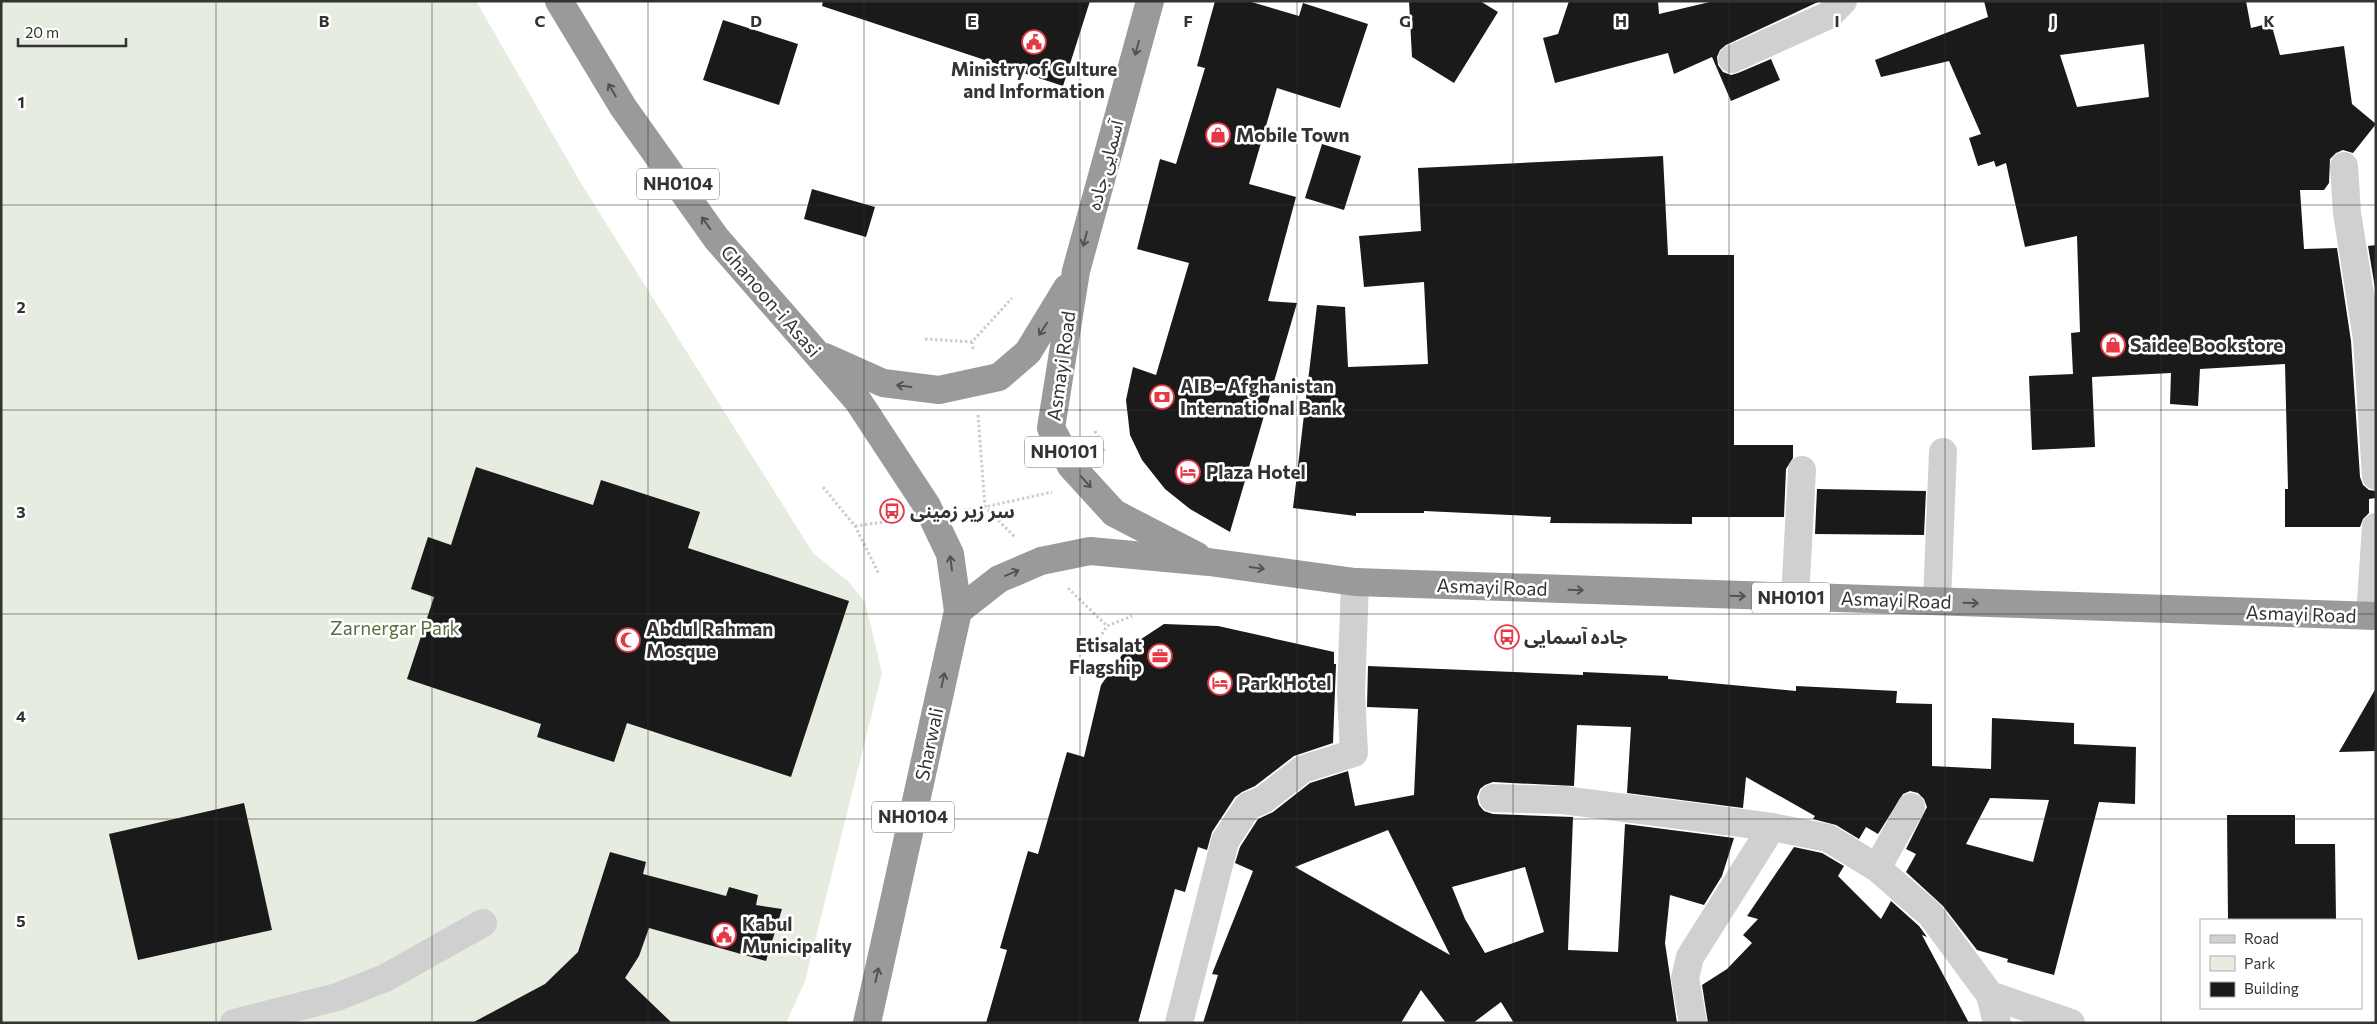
<svg xmlns="http://www.w3.org/2000/svg" width="2377" height="1024" viewBox="0 0 2377 1024" font-family="Commissioner,'Noto Sans Arabic',sans-serif">
<style>
.green{fill:#e6ecdf}
.building{fill:#1a1a1a;fill-rule:evenodd}
.lines{fill:none;stroke-linecap:round;stroke-linejoin:round}
.path{stroke:#cdcdcd;stroke-width:3;stroke-dasharray:2.5 2.5;stroke-linecap:butt}
.minor{stroke:#d0d0d0;stroke-width:28}
.highway{stroke:#9a9a9a;stroke-width:28}
.oneway{stroke:#525252}
.grid{fill:none;stroke:#333;stroke-width:1;stroke-opacity:0.55}
.labels{text-anchor:middle;stroke-width:5;stroke-linejoin:round;paint-order:stroke}
.shield{fill:#fff;stroke:#707070;stroke-width:1}
.shield-label{font-size:18px;font-weight:bold;fill:#333}
.poi-label{font-size:19px;font-weight:bold;fill:#333;stroke:#fff;text-anchor:start}
.street-label{font-size:19px;fill:#333;stroke:#fff}
.park-label{font-size:19px;fill:#56703f;stroke:#fff}
.grid-label{font-size:16px;text-anchor:middle;font-weight:bold;fill:#333;stroke:#fff;stroke-width:5;stroke-linejoin:round;paint-order:stroke}
</style>
<rect width="100%" height="100%" fill="#fff"/>
<polygon class="green" points="1,1 476,1 582,185 813,553 849,582 865,602 882,673 805,981 786,1023 1,1023"/>
<g class="building">
<polygon points="823,1 1090,1 1063,86 822,6"/>
<polygon points="1215,1 1248,1 1299,16 1303,3 1368,24 1340,108 1277,88 1249,184 1296,197 1268,301 1297,303 1230,532 1190,509 1165,489 1142,460 1130,435 1126,400 1133,367 1156,375 1189,263 1137,249 1160,159 1176,164 1205,68 1197,66"/>
<polygon points="1409,1 1480,1 1498,12 1454,83 1412,57"/>
<polygon points="1569,1 1658,1 1659,14 1714,1 1820,1 1726,45 1720,50 1717,57 1718,65 1723,72 1731,75 1738,73 1771,59 1780,80 1731,101 1712,57 1674,74 1668,53 1555,83 1543,38 1558,34"/>
<path d="M1984 1H2246L2251 28 2271 23 2280 55 2344 46 2352 104 2376 124 2353 153 2343 150 2336 153 2330 159 2329 183 2324 190H2300L2304 249 2337 248 2351 341 2360 477 2363 485 2369 490 2376 491V498L2369 499V513L2363 519 2360 527H2285V489H2288L2285 364 2200 369 2198 406 2170 404 2171 373 2092 377 2095 447 2032 450 2029 376 2073 374 2071 333 2080 332 2077 236 2025 247 2006 163 1996 167 1994 161 1978 166 1969 138 1981 134 1949 61 1881 77 1875 60 1988 17ZM2144 44 2149 97 2077 107 2060 55Z"/>
<polygon points="723,20 798,44 779,105 703,80"/>
<polygon points="1322,144 1361,156 1344,210 1305,198"/>
<polygon points="1663,156 1668,255 1734,255 1734,445 1793,445 1793,458 1786,469 1784,517 1692,517 1692,524 1550,523 1551,517 1424,511 1424,513 1356,513 1356,516 1293,508 1317,305 1345,307 1348,367 1428,364 1424,282 1364,287 1359,236 1421,231 1418,168"/>
<polygon points="812,189 875,207 866,237 804,219"/>
<polygon points="2376,245 2376,294 2368,246"/>
<polygon points="476,467 593,505 601,480 700,512 688,548 849,601 791,777 627,723 614,762 537,737 541,724 407,679 434,597 411,589 428,537 451,545"/>
<polygon points="1817,489 1926,491 1924,535 1815,534"/>
<polygon points="1164,624 1218,626 1334,652 1334,664 1336,664 1333,743 1294,756 1255,786 1242,792 1235,797 1212,832 1207,850 1198,847 1185,892 1175,889 1138,1023 986,1023 1007,950 1000,948 1028,851 1038,854 1067,752 1084,757 1101,685 1126,649"/>
<path d="M1368 666 1583 675V672L1668 676V679L1796 691V686L1897 691 1896 703 1932 704V766L1991 769 1992 718 2074 723V744L2136 747 2135 804 2099 802 2054 975 2007 962 2008 959 1977 950 1943 906 1906 872 1916 854 1906 849 1927 807 1924 799 1918 793 1910 791 1903 794 1878 834 1866 827 1859 839 1836 825 1813 819 1815 816 1746 777 1743 808 1627 793 1631 727 1577 725 1574 786 1493 782 1485 785 1480 789 1477 797 1479 805 1484 811 1493 814 1573 817 1568 950 1618 952 1625 824 1734 838 1722 876 1704 905 1670 895 1665 943 1677 1023H1514L1501 1002 1473 1023H1446L1421 990 1401 1023H1203L1218 975 1212 974 1253 871 1235 863 1240 847 1258 819 1273 812 1310 783 1348 771 1355 806 1414 795 1418 709 1367 707ZM1990 798 2049 800 2033 862 1966 844ZM1388 830 1450 955 1295 867ZM1525 867 1544 932 1485 953 1465 919 1452 887Z"/>
<polygon points="2376,688 2376,751 2339,752"/>
<polygon points="244,803 272,930 138,960 109,834"/>
<polygon points="2227,815 2295,815 2295,844 2335,844 2336,920 2228,920"/>
<polygon points="1794,847 1822,853 1844,866 1838,876 1881,919 1891,901 1919,926 1927,937 1922,935 1969,1023 1708,1023 1702,985 1727,969 1752,943 1743,935 1758,919 1747,916"/>
<polygon points="610,852 646,862 643,874 726,896 729,887 758,895 756,905 782,909 766,961 649,928 639,956 625,978 672,1023 472,1023 545,984 578,952"/>
</g>
<g class="lines">
<g class="path">
<polyline points="925,339 972,342"/>
<polyline points="973,349 972,342 1012,298"/>
<polyline points="978,415 985,507 1052,492"/>
<polyline points="1095,431 1104,451"/>
<polyline points="823,487 855,526 879,574"/>
<polyline points="964,510 985,507 1015,537"/>
<polyline points="855,526 898,520"/>
<polyline points="1068,588 1107,626"/>
<polyline points="1094,647 1107,626 1132,616"/>
</g>
<g class="minor">
<polyline points="1732,59 1829,15 1843,1"/>
<polyline points="2344,166 2347,213 2367,339 2376,476"/>
<polyline points="1795,598 1802,470"/>
<polyline points="1937,601 1943,452"/>
<polyline points="2370,616 2376,527"/>
<polyline points="1493,798 1563,800 1772,827 1828,838 1877,868 1931,915 1990,995 2071,1023"/>
<polyline points="1877,868 1911,807"/>
<polyline points="1990,995 1997,1023"/>
<polyline points="234,1023 337,997 385,978 483,923"/>
<polyline points="1179,1023 1225,841 1248,806 1263,800 1303,769 1354,753 1351,693 1355,582"/>
<polyline points="1693,1023 1685,978 1690,957 1772,827"/>
</g>
<g class="highway">
<polyline points="559,1 623,107 716,238 858,401 927,506 950,554 958,611 867,1023"/>
<polyline points="1150,1 1076,271 1051,428 1071,466 1114,513 1197,556"/>
<polyline points="825,357 883,383 939,390 999,377 1028,352 1067,288"/>
<polyline points="958,611 999,579 1041,561 1090,551 1209,562 1355,582 2376,616"/>
</g>
</g>
<defs><path id="oneway-shaft" d="M-6 0H5M1.5-3L5.5 0L1.5 3" fill="none" stroke-width="1.6" stroke-linecap="round" stroke-linejoin="round" transform="scale(1.25)"/></defs>
<g class="oneway">
<use href="#oneway-shaft" transform="translate(1137 48) rotate(105)"/>
<use href="#oneway-shaft" transform="translate(612 90) rotate(-121)"/>
<use href="#oneway-shaft" transform="translate(706 223) rotate(-126)"/>
<use href="#oneway-shaft" transform="translate(1085 239) rotate(105)"/>
<use href="#oneway-shaft" transform="translate(1043 329) rotate(123)"/>
<use href="#oneway-shaft" transform="translate(904 386) rotate(-173)"/>
<use href="#oneway-shaft" transform="translate(1086 482) rotate(48)"/>
<use href="#oneway-shaft" transform="translate(951 563) rotate(-98)"/>
<use href="#oneway-shaft" transform="translate(1257 568) rotate(8)"/>
<use href="#oneway-shaft" transform="translate(1012 573) rotate(-23)"/>
<use href="#oneway-shaft" transform="translate(1576 590) rotate(2)"/>
<use href="#oneway-shaft" transform="translate(1738 596) rotate(2)"/>
<use href="#oneway-shaft" transform="translate(1971 603) rotate(2)"/>
<use href="#oneway-shaft" transform="translate(943 680) rotate(-78)"/>
<use href="#oneway-shaft" transform="translate(877 975) rotate(-77)"/>
</g>
<path class="grid" d="M216 1V1023M432 1V1023M648 1V1023M864 1V1023M1080 1V1023M1297 1V1023M1513 1V1023M1729 1V1023M1945 1V1023M2161 1V1023M1 205H2376M1 410H2376M1 614H2376M1 819H2376"/>
<defs>
<g id="civic-ring" transform="scale(1.25)"><circle r="9.5" fill="#fff" stroke="#e63946" stroke-width="1.5"/><path d="M-.6-6.5H3V-4.5H.6V-3L4-1V1h2V6H-6V1h2V-1L-.6-3ZM-1.2 2.5V6h2.4V2.5Z" fill="#e63946"/></g>
<g id="shop-ring" transform="scale(1.25)"><circle r="9.5" fill="#fff" stroke="#e63946" stroke-width="1.5"/><path d="M-5-2.5h2.3a2.7 3.5 0 0 1 5.4 0H5L5.5 6h-11ZM-1.5-2.5h3a1.5 2.3 0 0 0-3 0Z" fill="#e63946"/></g>
<g id="bank-ring" transform="scale(1.25)"><circle r="9.5" fill="#fff" stroke="#e63946" stroke-width="1.5"/><path d="M-6-4H6V4H-6ZM0-2.3a2.3 2.3 0 1 0 0 4.6a2.3 2.3 0 1 0 0-4.6Z" fill="#e63946"/></g>
<g id="hotel-ring" transform="scale(1.25)"><circle r="9.5" fill="#fff" stroke="#e63946" stroke-width="1.5"/><path d="M-6-4.5h1.5V1H6V5H4.5V3h-9V5H-6ZM-4 0a1.8 1.8 0 1 1 3.6 0ZM.5 0V-2.5h3Q6-2.5 6 0Z" fill="#e63946"/></g>
<g id="bus-ring" transform="scale(1.25)"><circle r="9.5" fill="#fff" stroke="#e63946" stroke-width="1.5"/><path d="M-5-6H5V4H4V6H2V4H-2V6H-4V4H-5ZM-3.5-4V0h7V-4ZM-3.5 1.2v1.5H-2V1.2ZM2 1.2v1.5H3.5V1.2Z" fill="#e63946"/></g>
<g id="mosque-ring" transform="scale(1.25)"><circle r="9.5" fill="#fff" stroke="#e63946" stroke-width="1.5"/><path d="M3.5-4.9A6 6 0 1 0 3.5 4.9A5 5 0 1 1 3.5-4.9Z" fill="#e63946"/></g>
<g id="office-ring" transform="scale(1.25)"><circle r="9.5" fill="#fff" stroke="#e63946" stroke-width="1.5"/><path d="M-6-3h4V-5.5h4V-3h4V5H-6ZM-1-4.5V-3h2v-1.5ZM-6 0V1H6V0Z" fill="#e63946"/></g>
</defs>
<g fill-rule="evenodd">
<use href="#civic-ring" x="1034" y="42"/>
<use href="#shop-ring" x="1218" y="135"/>
<use href="#shop-ring" x="2113" y="345"/>
<use href="#bank-ring" x="1162" y="397"/>
<use href="#hotel-ring" x="1188" y="472"/>
<use href="#bus-ring" x="892" y="511"/>
<use href="#bus-ring" x="1507" y="637"/>
<use href="#mosque-ring" x="628" y="640"/>
<use href="#office-ring" x="1160" y="656"/>
<use href="#hotel-ring" x="1220" y="683"/>
<use href="#civic-ring" x="724" y="935"/>
</g>
<g class="labels">
<g class="shield">
<rect x="637" y="168.5" width="82" height="31" rx="4"/>
<rect x="1025" y="436.5" width="78" height="31" rx="4"/>
<rect x="1752" y="582.5" width="78" height="31" rx="4"/>
<rect x="872" y="801.5" width="82" height="31" rx="4"/>
</g>
<g class="shield-label">
<text x="678" y="190">NH0104</text>
<text x="1064" y="458">NH0101</text>
<text x="1791" y="604">NH0101</text>
<text x="913" y="823">NH0104</text>
</g>
<g class="poi-label">
<text x="1034" y="76" text-anchor="middle">Ministry of Culture<tspan x="1034" dy="22">and Information</tspan></text>
<text x="1236" y="142">Mobile Town</text>
<text x="2130" y="352">Saidee Bookstore</text>
<text x="1180" y="393">AIB - Afghanistan<tspan x="1180" dy="22">International Bank</tspan></text>
<text x="1206" y="479">Plaza Hotel</text>
<text x="910" y="518">سر زیر زمینی</text>
<text x="646" y="636">Abdul Rahman<tspan x="646" dy="22">Mosque</tspan></text>
<text x="1524" y="644">جاده آسمایی</text>
<text x="1142" y="652" text-anchor="end">Etisalat<tspan x="1142" dy="22">Flagship</tspan></text>
<text x="1238" y="690">Park Hotel</text>
<text x="742" y="931">Kabul<tspan x="742" dy="22">Municipality</tspan></text>
</g>
<g class="street-label">
<text transform="translate(1105 165) rotate(-75)" y="7">آسمایی جاده</text>
<text transform="translate(771 301) rotate(49)" y="7">Ghanoon-i Asasi</text>
<text transform="translate(1061 366) rotate(-82)" y="7">Asmayi Road</text>
<text transform="translate(1492 587) rotate(2)" y="7">Asmayi Road</text>
<text transform="translate(1896 600) rotate(2)" y="7">Asmayi Road</text>
<text transform="translate(2301 614) rotate(2)" y="7">Asmayi Road</text>
<text transform="translate(929 744) rotate(-78)" y="7">Sharwali</text>
</g>
<g class="park-label">
<text x="395" y="635">Zarnergar Park</text>
</g>
</g>
<g class="grid-label">
<text x="324" y="27">B</text>
<text x="540" y="27">C</text>
<text x="756" y="27">D</text>
<text x="972" y="27">E</text>
<text x="1188" y="27">F</text>
<text x="1405" y="27">G</text>
<text x="1621" y="27">H</text>
<text x="1837" y="27">I</text>
<text x="2053" y="27">J</text>
<text x="2269" y="27">K</text>
<text x="21" y="108">1</text>
<text x="21" y="313">2</text>
<text x="21" y="518">3</text>
<text x="21" y="722">4</text>
<text x="21" y="927">5</text>
</g>
<rect width="2377" height="1024" fill="none" stroke="#333333" stroke-width="5"/>
<rect x="2200" y="919" width="162" height="90" fill="#ffffff" stroke="#adadad"/>
<rect x="2210" y="935" width="25" height="8" fill="#d0d0d0" stroke="#adadad"/>
<text x="2244" y="944" font-size="15" fill="#333333">Road</text>
<rect x="2210" y="956" width="25" height="15" fill="#e6ecdf" stroke="#adadad"/>
<text x="2244" y="969" font-size="15" fill="#333333">Park</text>
<rect x="2210" y="982" width="25" height="15" fill="#1a1a1a" stroke="#adadad"/>
<text x="2244" y="994" font-size="15" fill="#333333">Building</text>
<path d="M18 38v8h108v-8" fill="none" stroke="#333333" stroke-width="2.5"/>
<text x="25" y="38" font-size="15" fill="#333333" stroke="#ffffff" stroke-width="4" paint-order="stroke">20 m</text>
</svg>
